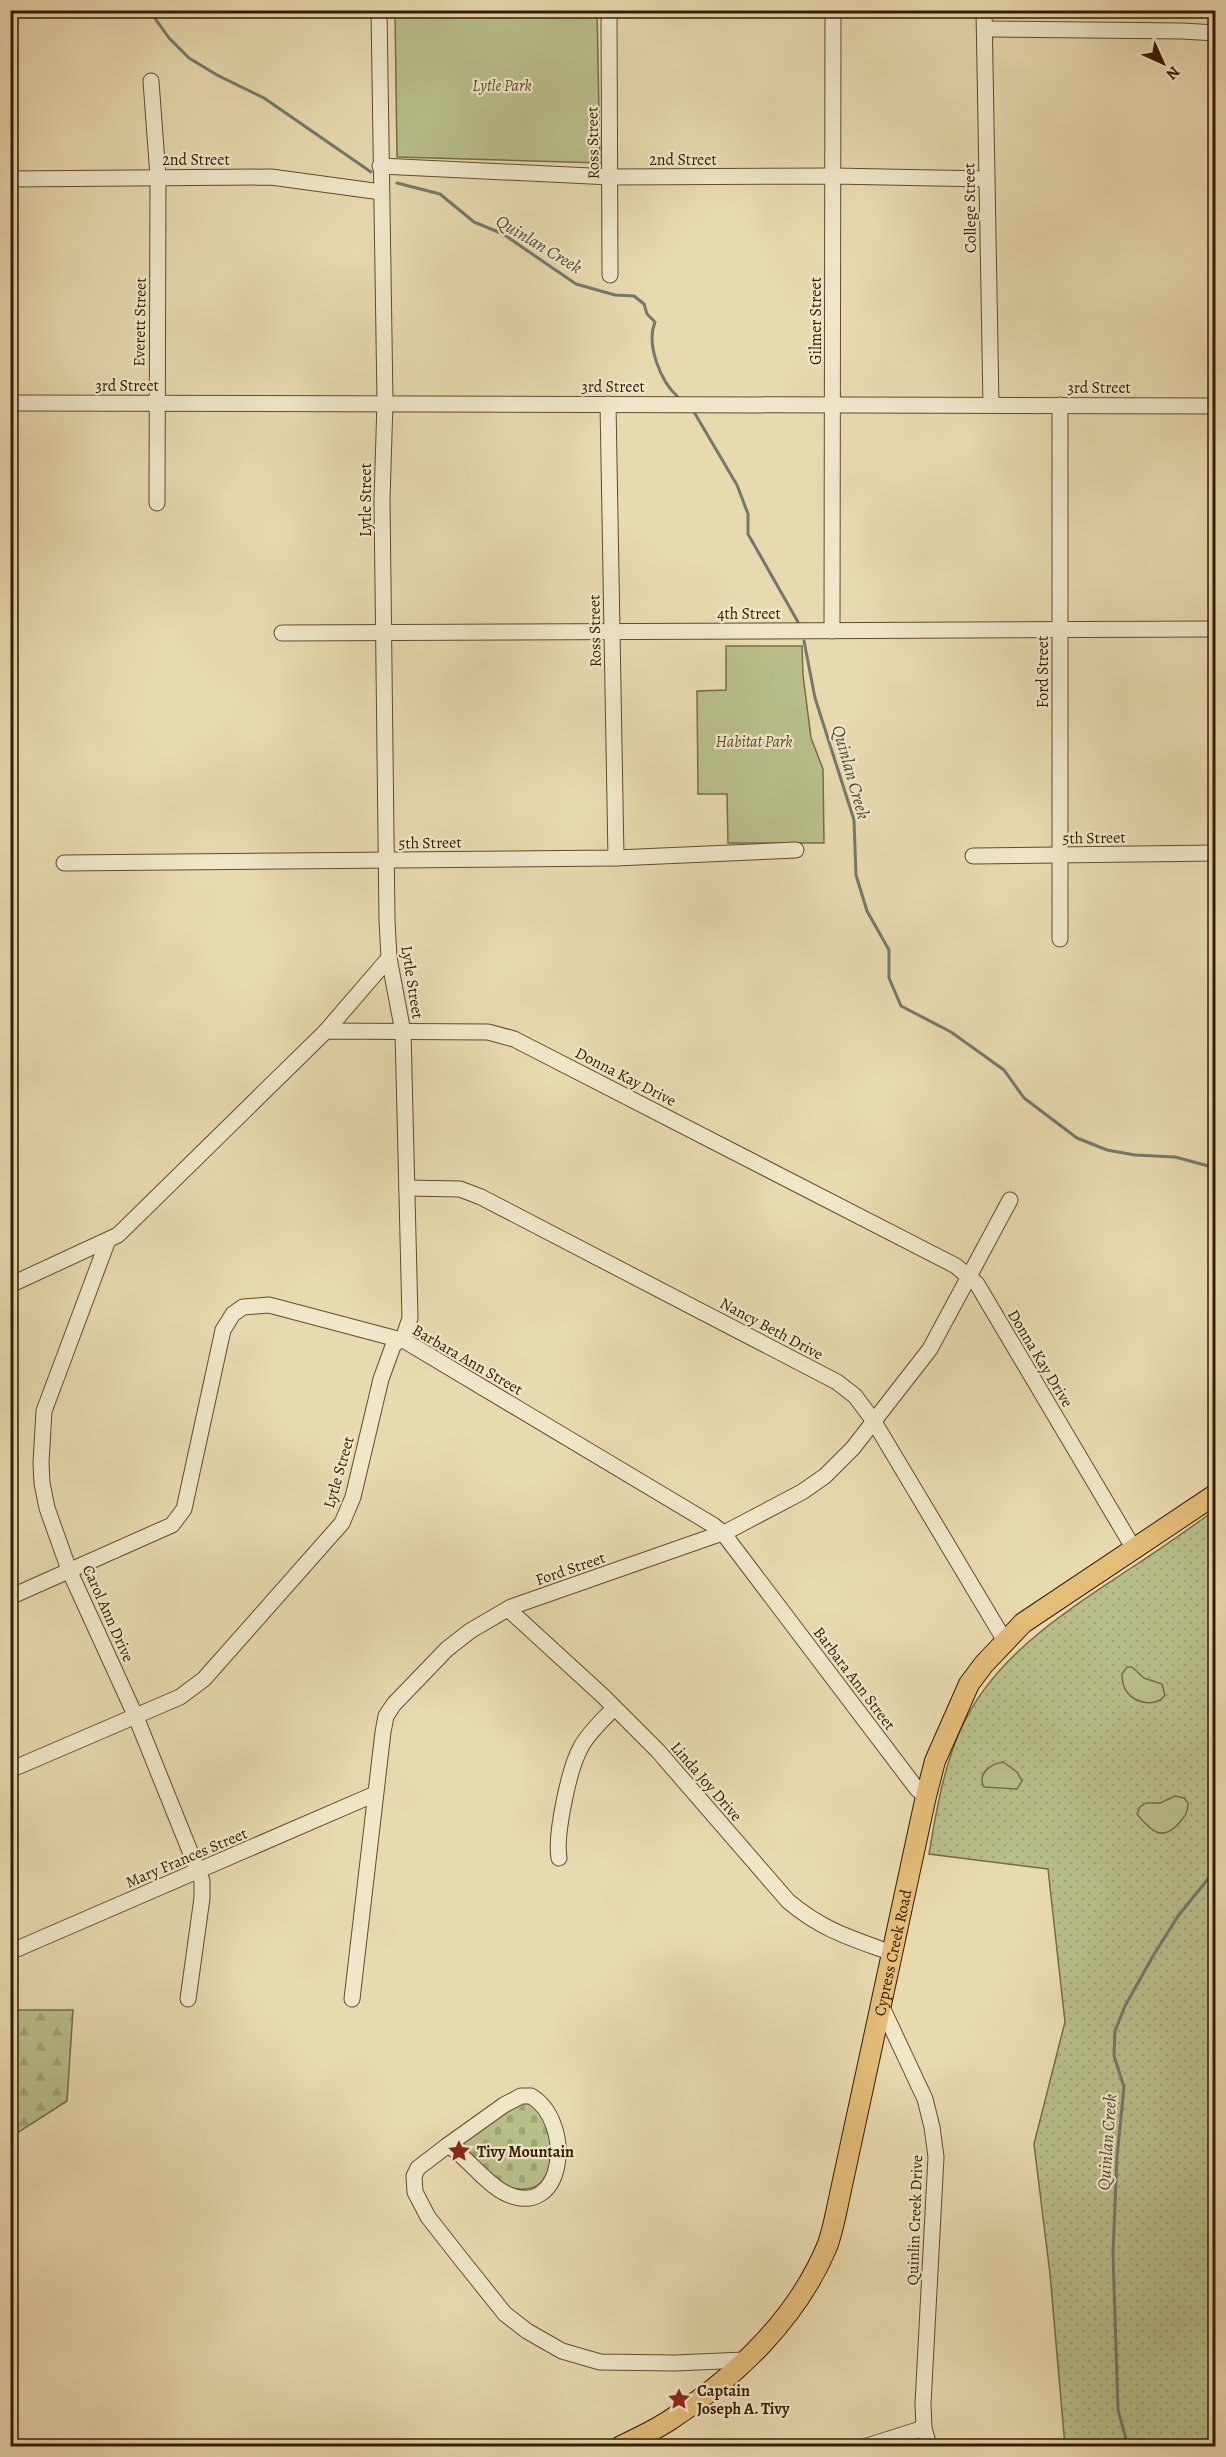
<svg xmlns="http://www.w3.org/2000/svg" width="1226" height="2457" viewBox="0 0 1226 2457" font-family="Alegreya,serif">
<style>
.grass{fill:url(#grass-dots);stroke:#766d46;stroke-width:1.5}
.forest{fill:url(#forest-firs);stroke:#766d46;stroke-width:1.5}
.cemetery{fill:url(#cemetery-stones);stroke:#766d46;stroke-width:1.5}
.green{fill:#b8bf8a;stroke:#766d46;stroke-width:1.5}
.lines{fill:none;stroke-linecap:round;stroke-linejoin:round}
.stream{stroke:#72796e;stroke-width:3}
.minor-casing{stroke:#624b2c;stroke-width:17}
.major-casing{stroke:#351b01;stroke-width:22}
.minor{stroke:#f0e7cb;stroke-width:15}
.major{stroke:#e4bd78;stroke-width:20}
.labels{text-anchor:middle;stroke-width:4.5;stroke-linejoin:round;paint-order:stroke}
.park-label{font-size:16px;font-style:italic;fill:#5c4c2a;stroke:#f0e7cb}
.street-label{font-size:16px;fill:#351b01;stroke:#f0e7cb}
.poi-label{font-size:16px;font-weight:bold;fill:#351b01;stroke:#f0e7cb;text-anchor:start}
.water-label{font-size:18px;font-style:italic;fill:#544a37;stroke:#f0e7cb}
</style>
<defs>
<pattern id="grass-dots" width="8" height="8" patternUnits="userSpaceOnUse" patternTransform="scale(1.5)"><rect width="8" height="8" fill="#b8bf8a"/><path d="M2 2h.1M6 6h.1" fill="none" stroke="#9fa475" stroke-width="1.8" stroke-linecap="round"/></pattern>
<pattern id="forest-firs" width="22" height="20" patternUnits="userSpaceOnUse" patternTransform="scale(1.5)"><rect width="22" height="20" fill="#b8bf8a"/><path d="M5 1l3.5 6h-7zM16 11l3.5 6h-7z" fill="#9fa475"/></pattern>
<pattern id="cemetery-stones" width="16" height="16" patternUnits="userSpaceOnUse" patternTransform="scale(1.5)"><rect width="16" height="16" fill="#b8bf8a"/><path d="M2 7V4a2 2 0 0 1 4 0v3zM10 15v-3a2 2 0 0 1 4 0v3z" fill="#9fa475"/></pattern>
</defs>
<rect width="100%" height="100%" fill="#e8daaf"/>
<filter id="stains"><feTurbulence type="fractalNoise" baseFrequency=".00333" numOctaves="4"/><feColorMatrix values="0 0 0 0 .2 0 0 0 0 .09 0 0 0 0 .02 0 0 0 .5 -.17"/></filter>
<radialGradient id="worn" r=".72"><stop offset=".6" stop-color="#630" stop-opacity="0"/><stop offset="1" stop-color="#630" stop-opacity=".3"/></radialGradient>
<path class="grass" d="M1215 1510V2446H1065L1050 2274 1034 2144 1065 2022 1048 1869 929 1854C936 1812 943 1770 960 1731 992 1658 1062 1614 1125 1572 1156 1552 1186 1531 1215 1510Z"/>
<polygon class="forest" points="11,2010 73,2010 67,2101 11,2137"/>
<path class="cemetery" d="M524 2102 533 2104C538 2111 546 2119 549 2127 550 2132 550 2140 551 2145 554 2178 538 2197 505 2186 493 2181 466 2154 455 2144L475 2130Z"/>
<g class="green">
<polygon points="395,11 597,11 600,163 397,157"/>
<polygon points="726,646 802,646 803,675 811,738 823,769 824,843 728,843 727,794 698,794 697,691 726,690"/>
<path d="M1127 1667H1132L1144 1678 1162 1684 1165 1695C1156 1708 1135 1703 1127 1692 1123 1687 1122 1680 1122 1674Z"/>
<path d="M1003 1762 1017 1772 1022 1781 1017 1789 984 1787C977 1774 990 1764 1003 1762Z"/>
<path d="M1175 1796 1184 1798 1188 1803C1188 1813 1185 1816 1179 1823 1162 1843 1150 1830 1137 1814L1140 1807 1146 1803H1160Z"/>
</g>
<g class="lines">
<g class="stream">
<polyline points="149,10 169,38 189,58 217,75 264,98 371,172"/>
<path d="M397 183 440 194 474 222 503 234 576 284 615 295 634 296 644 304 647 314 655 322C646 344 660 381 678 397"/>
<polyline points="694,412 737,485 748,514 748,534 798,622"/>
<polyline points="804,641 815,698 854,820 856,875 867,911 889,950 889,978 901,1006 951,1032 1004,1070 1024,1098 1077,1138 1107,1150 1135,1155 1175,1157 1216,1168"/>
<polyline points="1128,2446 1118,2410 1113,2253 1117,2157 1124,2087 1114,2056 1115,2031 1125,2006 1153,1956 1178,1916 1216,1869"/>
</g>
<g class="minor-casing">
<g id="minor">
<polyline points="609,10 610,275"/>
<polyline points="984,10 991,405"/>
<polyline points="985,29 1182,31 1216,33"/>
<polyline points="151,81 158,177 157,503"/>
<polyline points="380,166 611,177 833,176 987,179"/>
<polyline points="10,179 271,177 381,192"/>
<polyline points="10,403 1216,406"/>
<polyline points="608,404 616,858"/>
<polyline points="1060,405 1060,939"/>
<polyline points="832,631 833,10"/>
<polyline points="282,633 1216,629"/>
<polyline points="973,856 1216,853"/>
<polyline points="64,863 616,858 796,850"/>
<polyline points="326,1031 389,958"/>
<polyline points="407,1188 460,1189 481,1197 837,1382 855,1396 873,1420 1005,1641"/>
<polyline points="108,1240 44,1411 41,1463 42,1483 47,1508 69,1570 136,1717 202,1881 202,1898 188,1999"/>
<polyline points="10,1285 118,1235 326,1031 488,1032 514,1039 956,1266 977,1284 1134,1549"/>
<polyline points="10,1597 172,1525 184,1509 223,1330 233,1314 243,1307 269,1305 405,1341 713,1525 723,1533 917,1789 926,1796"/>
<path d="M508 1609 603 1696 658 1751 788 1901C822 1930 851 1938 892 1953"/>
<polyline points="10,1770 180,1697 204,1679 342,1523 353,1497 381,1379 393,1346 404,1336 410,1318 403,1032 389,958 387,920 382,500 385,402 379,10"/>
<path d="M559 1858C555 1835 569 1768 581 1747 589 1732 603 1720 614 1708"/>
<polyline points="10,1952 375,1794"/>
<polyline points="352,1999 383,1732 386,1716 394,1704 447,1649 470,1631 511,1607 728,1531 802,1492 825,1476 853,1448 930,1349 1010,1200"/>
<polyline points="881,2005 925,2099 932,2127 936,2157 923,2404 924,2428 929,2446"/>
<path d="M521 2096H531C575 2122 565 2222 505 2193 485 2183 468 2158 448 2145L504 2105Z"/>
<polyline points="448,2145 418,2168 414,2176 415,2192 428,2217 465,2264 505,2314 527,2331 562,2351 600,2362 675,2363 745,2360"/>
<polyline points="867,2446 924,2428"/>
</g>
</g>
<g class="major-casing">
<g id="major">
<path id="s1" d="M621 2446C638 2438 655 2430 670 2420 736 2377 798 2318 828 2244 833 2229 836 2214 839 2199L926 1796 935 1761 969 1684 984 1664 1023 1623 1216 1494"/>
</g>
</g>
<use href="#minor" class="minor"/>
<use href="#major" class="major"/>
</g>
<defs>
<g id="sight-bare" transform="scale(1.8)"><path d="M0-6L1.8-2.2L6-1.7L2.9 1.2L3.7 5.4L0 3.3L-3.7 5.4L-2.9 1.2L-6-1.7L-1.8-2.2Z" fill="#8f2418" stroke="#f0e7cb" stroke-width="2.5" paint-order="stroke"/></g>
</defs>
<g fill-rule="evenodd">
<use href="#sight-bare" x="459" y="2151"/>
<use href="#sight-bare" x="679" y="2399"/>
</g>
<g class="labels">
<g class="park-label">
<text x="502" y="91">Lytle Park</text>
<text x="754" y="747">Habitat Park</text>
</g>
<g class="street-label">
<text transform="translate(592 143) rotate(-91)" y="6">Ross Street</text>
<text x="196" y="165">2nd Street</text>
<text x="683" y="165">2nd Street</text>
<text transform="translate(969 208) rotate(-91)" y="6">College Street</text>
<text transform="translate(815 321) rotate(-90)" y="6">Gilmer Street</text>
<text transform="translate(139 322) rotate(-89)" y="6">Everett Street</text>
<text x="127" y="391">3rd Street</text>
<text x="613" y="392">3rd Street</text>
<text x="1099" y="393">3rd Street</text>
<text transform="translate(365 500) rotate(-90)" y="6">Lytle Street</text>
<text x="749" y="619">4th Street</text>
<text transform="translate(594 631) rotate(-91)" y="6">Ross Street</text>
<text transform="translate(1042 672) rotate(-90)" y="6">Ford Street</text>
<text transform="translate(1094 837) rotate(-1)" y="6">5th Street</text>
<text transform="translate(430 842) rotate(-1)" y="6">5th Street</text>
<text transform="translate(413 982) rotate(81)" y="6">Lytle Street</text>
<text transform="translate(626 1076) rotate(27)" y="6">Donna Kay Drive</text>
<text transform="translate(772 1328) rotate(28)" y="6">Nancy Beth Drive</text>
<text transform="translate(1041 1358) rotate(59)" y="6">Donna Kay Drive</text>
<text transform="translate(468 1359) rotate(30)" y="6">Barbara Ann Street</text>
<text transform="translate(338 1472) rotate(-74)" y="6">Lytle Street</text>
<text transform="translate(570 1568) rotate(-19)" y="6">Ford Street</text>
<text transform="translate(109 1613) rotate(66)" y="6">Carol Ann Drive</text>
<text transform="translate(855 1678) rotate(53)" y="6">Barbara Ann Street</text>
<text transform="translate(707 1781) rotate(49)" y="6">Linda Joy Drive</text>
<text transform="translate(186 1857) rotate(-23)" y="6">Mary Frances Street</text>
<text dy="6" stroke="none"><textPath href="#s1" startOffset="594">Cypress Creek Road</textPath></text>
<text transform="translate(914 2220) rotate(-88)" y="6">Quinlin Creek Drive</text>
</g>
<g class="poi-label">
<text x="477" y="2157">Tivy Mountain</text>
<text x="697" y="2396">Captain<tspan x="697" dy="18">Joseph A. Tivy</tspan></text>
</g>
<g class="water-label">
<text transform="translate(539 244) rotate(31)" y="6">Quinlan Creek</text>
<text transform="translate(851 772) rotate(74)" y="6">Quinlan Creek</text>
<text transform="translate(1107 2142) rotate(-86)" y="6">Quinlan Creek</text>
</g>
</g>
<rect width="1226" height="2457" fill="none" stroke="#e8daaf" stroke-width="36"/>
<rect x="12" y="12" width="1202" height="2433" fill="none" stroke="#351b01" stroke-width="3"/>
<rect x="18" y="18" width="1190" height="2421" fill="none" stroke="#351b01" stroke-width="1.5"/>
<g transform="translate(1163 63) rotate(135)" stroke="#f0e7cb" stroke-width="4.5" paint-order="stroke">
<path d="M0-4.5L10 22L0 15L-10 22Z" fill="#351b01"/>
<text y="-9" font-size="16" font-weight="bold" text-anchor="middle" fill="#351b01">N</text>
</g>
<rect width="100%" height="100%" filter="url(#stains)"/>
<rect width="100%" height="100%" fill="url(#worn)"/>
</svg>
